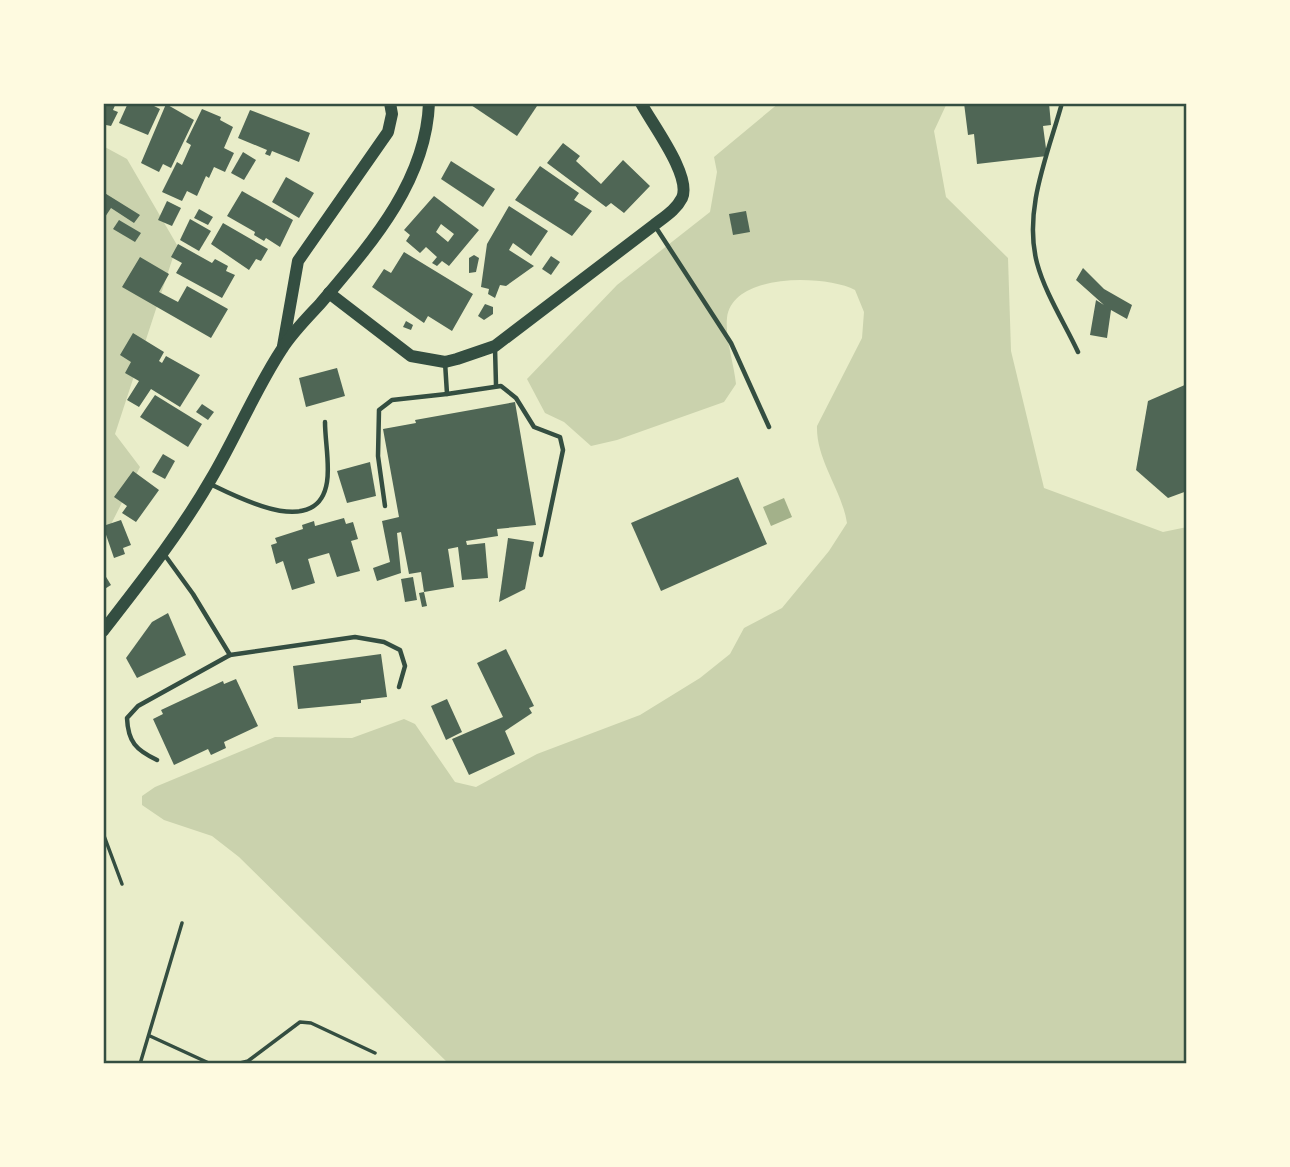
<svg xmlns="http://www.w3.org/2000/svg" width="1290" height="1167" viewBox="0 0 1290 1167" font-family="'Public Sans',sans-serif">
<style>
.green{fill:#cad2ad}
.water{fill:#a3b18a}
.building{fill:#4f6655;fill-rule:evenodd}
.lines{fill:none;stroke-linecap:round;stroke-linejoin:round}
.path{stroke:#344e41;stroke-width:3.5}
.service{stroke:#344e41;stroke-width:4.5}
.tertiary{stroke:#344e41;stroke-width:12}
.neatline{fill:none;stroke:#344e41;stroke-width:2.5}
</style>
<rect width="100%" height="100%" fill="#e9edc9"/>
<g class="green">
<path d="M779 103H947L934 131 946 197 1008 258 1011 351 1044 488 1163 532 1187 527V1064H449L239 857 212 836 164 820 142 805V796L155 787 275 737 352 738 404 719 415 724 455 782 476 787 537 754 640 715 700 678 730 654 744 628 782 608 829 551 847 523C842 490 816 460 817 426L862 338 864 312 855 290C826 275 732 272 727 318 725 338 734 364 736 384L724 402 617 440 591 446 564 422 545 413 527 379 617 285 710 212 717 172 714 157Z"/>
<polygon points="103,146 127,159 177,245 115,434 140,467 103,540"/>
</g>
<polygon class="water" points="784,498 792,517 771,526 763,507"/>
<g class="building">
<polygon points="103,103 116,103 113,110 118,112 111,126 106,125 103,131"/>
<polygon points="128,103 148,103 160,109 148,135 119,123"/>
<polygon points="468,103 539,103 517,136"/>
<polygon points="964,103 1049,103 1051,125 1043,126 1047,156 977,164 974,134 968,135"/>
<polygon points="166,104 194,120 171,168 163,164 159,172 141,163"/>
<polygon points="202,109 221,117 220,120 233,127 224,148 234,153 225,172 214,167 209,178 206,176 197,196 187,191 182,201 162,192 177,162 182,165 191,145 186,142"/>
<polygon points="250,110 310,133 299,162 272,151 270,156 265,154 267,150 238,138"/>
<polygon points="563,143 580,156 576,161 601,184 623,160 650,186 624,213 611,203 606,207 547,163"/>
<polygon points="243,152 256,160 244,180 231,173"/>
<polygon points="451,161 495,189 483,207 441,179"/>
<polygon points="540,166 579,193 574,200 592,211 572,236 515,200"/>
<polygon points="286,177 314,193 299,218 272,202"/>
<polygon points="242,191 293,220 280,247 266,238 264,241 254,235 255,232 227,216"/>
<polygon points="103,192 140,215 134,223 111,208 103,220"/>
<path d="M434 196 479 230 449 266 442 261 437 266 432 263 437 257 426 247 420 253 406 241 410 235 404 230ZM441 224 454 234 448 242 436 232Z"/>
<polygon points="167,201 181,208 172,226 158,220"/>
<polygon points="509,206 548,231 531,256 513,243 509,250 534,266 506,286 500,285 495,298 488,294 489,289 481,287 487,244"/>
<polygon points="199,209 213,217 208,225 194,218"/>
<polygon points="746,211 750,232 733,235 729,214"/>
<polygon points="190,219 211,231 199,251 180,240"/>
<polygon points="119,220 141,233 135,242 113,229"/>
<polygon points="223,223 268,249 261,261 256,259 249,270 211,244"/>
<polygon points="178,244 212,263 215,259 228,266 226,271 235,275 222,298 176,273 182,263 171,257"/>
<polygon points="404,252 473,294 452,331 428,316 424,323 372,287 384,269 391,273"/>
<polygon points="474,255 479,258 476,272 469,273 469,258"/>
<polygon points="551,256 560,262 551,275 542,269"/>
<polygon points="140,257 169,274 159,292 178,302 187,286 228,309 211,338 122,287"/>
<polygon points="1083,268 1104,289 1132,305 1127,319 1111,310 1107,338 1090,335 1096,300 1104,305 1076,280"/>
<polygon points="485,304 493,307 493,314 484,320 478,316"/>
<polygon points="406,321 413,325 411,330 403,327"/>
<polygon points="133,333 164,352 159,361 162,363 166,356 200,375 180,407 151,389 139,407 127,400 139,381 125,373 131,362 120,355"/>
<polygon points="337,368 345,396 306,407 299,378"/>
<polygon points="1187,384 1187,491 1168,498 1136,470 1148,401"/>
<polygon points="155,395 202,424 188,447 140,417"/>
<polygon points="515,402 536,525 497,529 498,536 466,541 467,545 485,543 488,578 462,580 458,547 448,549 454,587 424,592 421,572 409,574 401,532 397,533 401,573 377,581 373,568 390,562 382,521 399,517 383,429 416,423 415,420"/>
<polygon points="202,404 214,412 208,420 196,412"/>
<polygon points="163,454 175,461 165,479 152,472"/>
<polygon points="370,462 376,496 347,503 337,471"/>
<polygon points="133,471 159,490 136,522 122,513 127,506 114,497"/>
<polygon points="738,477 767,544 661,591 631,523"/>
<polygon points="344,518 346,524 353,522 358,539 351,541 360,571 337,577 329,553 308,559 315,583 292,590 283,561 276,564 271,545 277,543 275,538 303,529 302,525 314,521 315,526"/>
<polygon points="121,520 131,545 123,548 125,554 114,558 103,526"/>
<polygon points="508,538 534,542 525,589 499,602"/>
<polygon points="103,572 111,585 103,590"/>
<polygon points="413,577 417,600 405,602 401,579"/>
<polygon points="424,592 427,606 422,607 419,593"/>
<polygon points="168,613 186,655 137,678 126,658 152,622"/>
<polygon points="506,649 534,706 529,708 532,713 505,731 515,754 469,775 452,739 503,717 477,663"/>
<polygon points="381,654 387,697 361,700 361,703 298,709 293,666"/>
<polygon points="236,679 258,726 224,742 226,748 211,755 208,749 174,765 153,719 163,714 161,710 223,681 224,684"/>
<polygon points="447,699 462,732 446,740 431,706"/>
</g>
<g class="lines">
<g class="path">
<polyline points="103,833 122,884"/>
<polyline points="150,1036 211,1064"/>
<polyline points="140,1064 182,923"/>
<polyline points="236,1064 248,1061 300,1022 311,1023 375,1053"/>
</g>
<g class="service">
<path d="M1062 103C1048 154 1023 210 1037 263 1045 293 1065 324 1078 352"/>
<polyline points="655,226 731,343 769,427"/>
<polyline points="495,348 496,385"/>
<polyline points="445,362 447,394 501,386 516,398 534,427 560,437 563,450 541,555"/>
<path d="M210 484C239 498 318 540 327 482 330 464 325 441 325 422"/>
<polyline points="385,506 378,456 379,410 392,400 447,394"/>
<polyline points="164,554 193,594 230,655"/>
<path d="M157 760C136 750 128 742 127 718L138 706 230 655 355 637 384 642 400 650 405 666 399 687"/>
</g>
<g class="tertiary">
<path d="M329 293 411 356 445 362 457 359 495 346 654 225C664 217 676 210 682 198 692 176 652 124 641 103"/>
<polyline points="283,346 298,261 388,132 392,114 390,103"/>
<path d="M103 631C141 582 180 533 211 479 236 437 255 390 282 349 292 333 307 318 320 304 369 246 426 183 429 103"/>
</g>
</g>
<rect width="1290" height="1167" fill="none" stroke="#fefae0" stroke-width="210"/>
<rect x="105" y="105" width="1080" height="957" class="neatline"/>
</svg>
